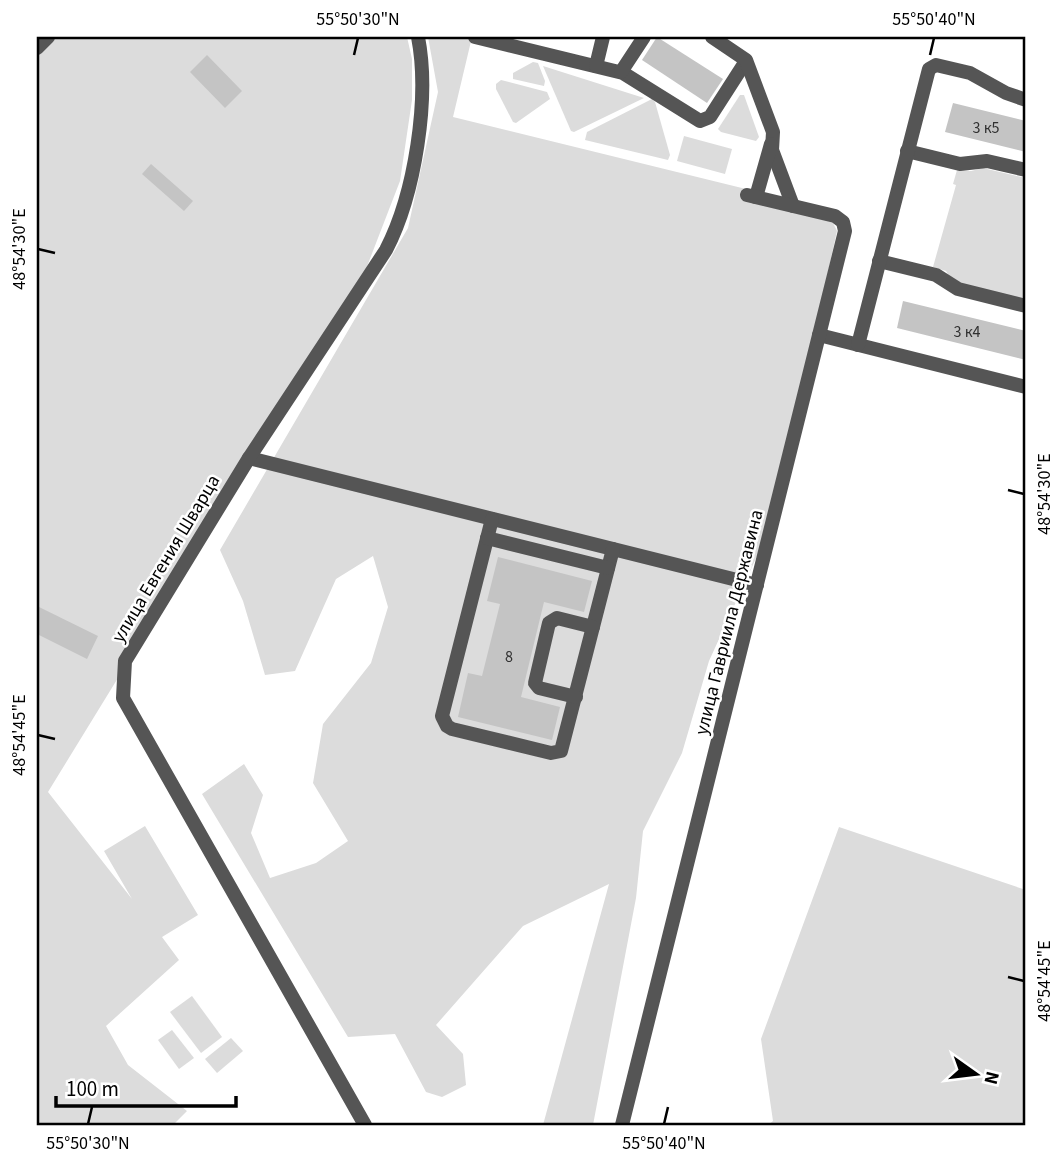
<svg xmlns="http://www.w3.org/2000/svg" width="1063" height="1162" viewBox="0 0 1063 1162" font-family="'Source Sans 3',sans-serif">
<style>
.green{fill:#dcdcdc}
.building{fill:#c4c4c4}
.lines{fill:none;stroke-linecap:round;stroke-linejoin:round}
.minor{stroke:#555;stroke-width:14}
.ticks{fill:none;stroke:#000;stroke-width:2.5}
.labels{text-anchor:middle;stroke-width:5;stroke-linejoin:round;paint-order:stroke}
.number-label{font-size:16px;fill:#313131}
.street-label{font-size:19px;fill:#000;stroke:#fff}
.neatline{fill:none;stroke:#000;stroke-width:2.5}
.ticks-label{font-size:18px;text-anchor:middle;fill:#000}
</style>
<rect width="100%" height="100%" fill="#fff"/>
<g class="green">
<polygon points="37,37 407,37 412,59 412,100 400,181 361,282 48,792 132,899 104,851 145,826 198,915 162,937 179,960 106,1026 128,1065 187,1111 173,1125 37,1125"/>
<polygon points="428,37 472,37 453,117 746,189 828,220 833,223 837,231 773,521 709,661 682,753 643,831 636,898 593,1125 543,1125 609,884 523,926 436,1025 463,1054 466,1085 442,1097 426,1092 395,1034 348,1037 202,794 244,764 263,795 251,833 270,878 316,863 348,841 313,783 323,724 371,663 388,607 373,556 336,579 295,671 265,675 243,601 220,550 408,228 438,92"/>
<polygon points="533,62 538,63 545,81 544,86 513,79 513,73"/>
<polygon points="543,66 644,98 574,132 571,131"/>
<polygon points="501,80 547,92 550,99 516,123 513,122 496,89 496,84"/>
<polygon points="740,95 744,95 759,137 756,141 721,132 718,129"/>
<polygon points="652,99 655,102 670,155 668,160 585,140 587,132"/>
<polygon points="684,136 732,149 725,174 677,161"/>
<polygon points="983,168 1026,178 1026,300 952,281 946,271 933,267 956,185 953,184 957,170 971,171"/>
<polygon points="839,827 1026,890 1026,1125 768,1125 773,1121 761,1039"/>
<polygon points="192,996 222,1037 201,1053 170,1012"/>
<polygon points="172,1030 194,1058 179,1069 158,1040"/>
<polygon points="231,1038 243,1051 217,1073 205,1059"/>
</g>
<g class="building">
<polygon points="657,37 723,79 707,103 642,60"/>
<polygon points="207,55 242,91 225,108 190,72"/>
<polygon points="953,103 1026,121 1026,152 945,132"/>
<polygon points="151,164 193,201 184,211 142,174"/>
<polygon points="903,301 1026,331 1026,360 897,328"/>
<polygon points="498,557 592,581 584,612 544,602 521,697 560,707 552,740 458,717 468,673 482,676 500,604 487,601"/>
<polygon points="37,606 98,636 87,659 37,634"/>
</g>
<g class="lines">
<g class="minor">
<polyline points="475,37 623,73 700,121 710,117 746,61"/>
<polyline points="712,37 746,60 773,132 772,150 793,206"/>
<polyline points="37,48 48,37"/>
<polyline points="596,66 603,37"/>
<polyline points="621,72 644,37"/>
<polyline points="907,151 960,164 987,161 1026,170"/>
<polyline points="756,197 771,144"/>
<polyline points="879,261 936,275 958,289 1026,306"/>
<polyline points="819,335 1026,387"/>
<polyline points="858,345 929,69 936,65 970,73 1006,93 1026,100"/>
<polyline points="249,458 757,585"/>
<polyline points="492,519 442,716 447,726 452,729 551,753 561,751 613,549"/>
<polyline points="487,538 608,568"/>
<polyline points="576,697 539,688 535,683 549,623 557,618 593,627"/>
<path d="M365 1125 123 698 125 661 249 458 386 250C415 194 430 98 418 37"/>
<polyline points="622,1125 845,231 843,222 835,216 747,195"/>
</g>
</g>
<path class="ticks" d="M354 55 358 38M930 55 934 38M38 249 55 253M1008 490 1024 494M38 735 55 739M1008 977 1024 981M88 1124 92 1107M664 1124 668 1107"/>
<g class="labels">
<g class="number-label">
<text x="986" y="133">3 к5</text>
<text x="967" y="337">3 к4</text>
<text x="509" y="662">8</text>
</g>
<g class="street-label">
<text transform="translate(165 558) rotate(-59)" y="7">улица Евгения Шварца</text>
<text transform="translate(728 622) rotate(-76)" y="7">улица Гавриила Державина</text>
</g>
</g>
<rect width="1063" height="1162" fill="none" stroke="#ffffff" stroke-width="77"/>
<g transform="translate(976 1074) rotate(104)" stroke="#ffffff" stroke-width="5" paint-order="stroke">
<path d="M0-5L12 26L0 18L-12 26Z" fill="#000000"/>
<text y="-10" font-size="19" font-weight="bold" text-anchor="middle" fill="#000000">N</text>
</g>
<path d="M56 1096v10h180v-10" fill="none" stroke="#000000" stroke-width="3.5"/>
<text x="66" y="1096" font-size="21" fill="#000000" stroke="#ffffff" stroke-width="5" paint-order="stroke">100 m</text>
<rect x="38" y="38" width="986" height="1086" class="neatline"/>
<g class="ticks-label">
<text x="358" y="25">55°50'30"N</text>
<text x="934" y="25">55°50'40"N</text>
<text transform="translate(19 249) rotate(-90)" y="6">48°54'30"E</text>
<text transform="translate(1044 494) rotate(-90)" y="6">48°54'30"E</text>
<text transform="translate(19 735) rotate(-90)" y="6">48°54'45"E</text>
<text transform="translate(1044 981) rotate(-90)" y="6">48°54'45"E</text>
<text x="88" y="1149">55°50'30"N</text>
<text x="664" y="1149">55°50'40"N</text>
</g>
</svg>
